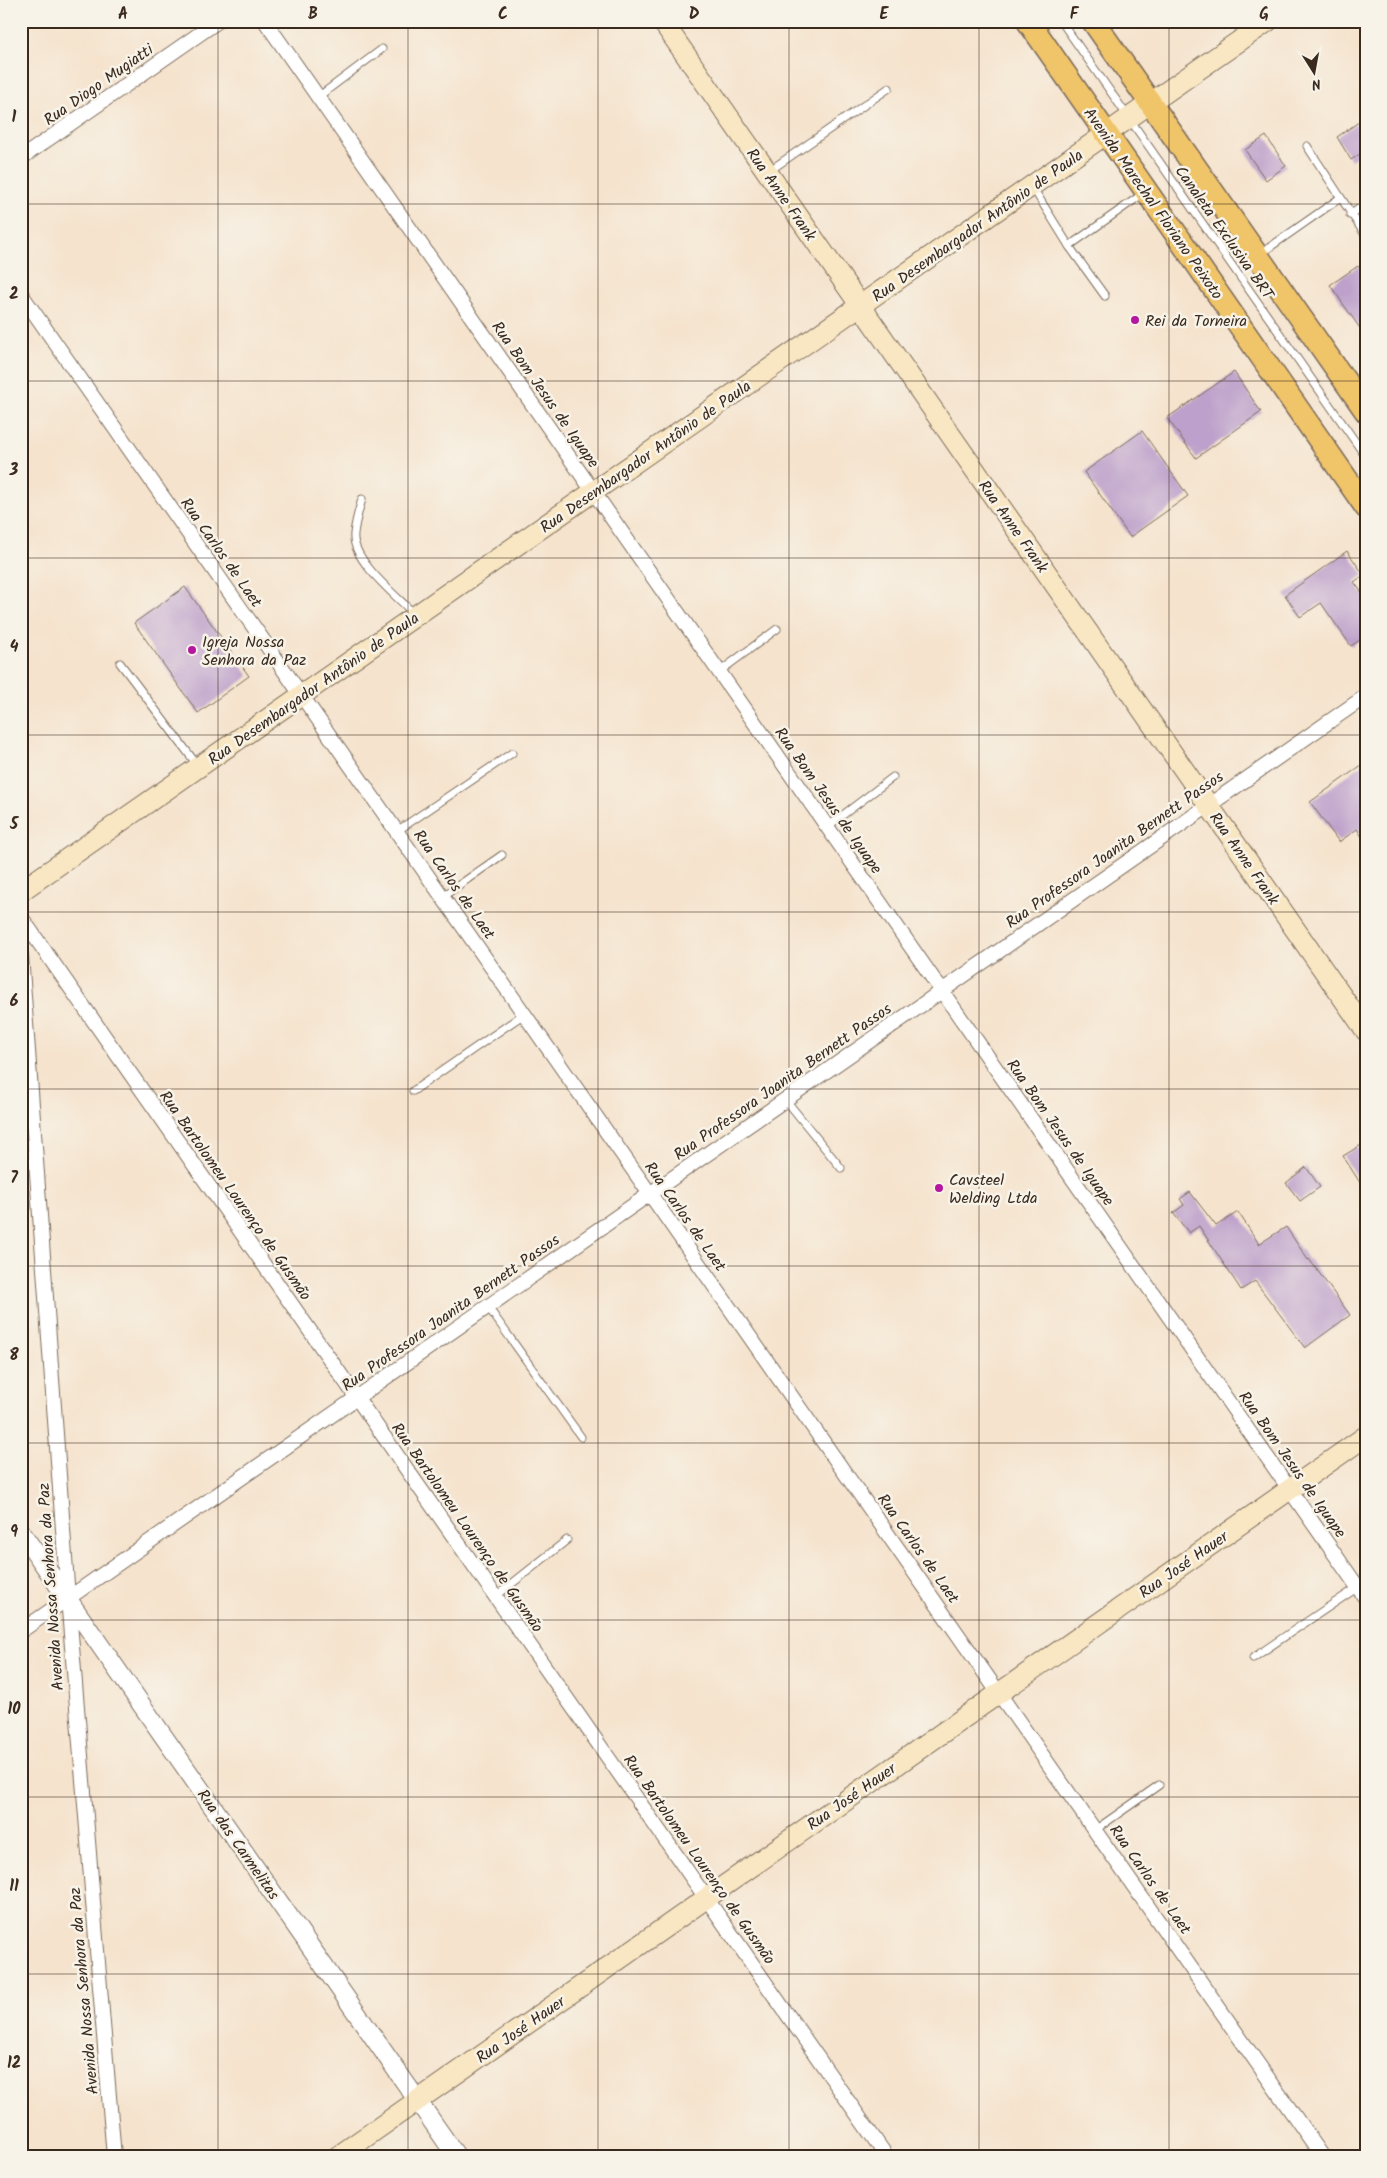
<svg xmlns="http://www.w3.org/2000/svg" width="1387" height="2178" viewBox="0 0 1387 2178" font-family="Kalam,sans-serif">
<style>
.building{fill:#bda0cb}
.lines{fill:none;stroke-linecap:round;stroke-linejoin:round}
.service-casing{stroke:#7c6b5b;stroke-width:9}
.minor-casing{stroke:#7c6b5b;stroke-width:16}
.tertiary-casing{stroke:#7c6b5b;stroke-width:20}
.secondary-casing{stroke:#7c6b5b;stroke-width:22}
.primary-casing{stroke:#7c6b5b;stroke-width:25}
.service{stroke:#fff;stroke-width:7}
.minor{stroke:#fff;stroke-width:14}
.tertiary{stroke:#fff;stroke-width:18}
.secondary{stroke:#f9e7c3;stroke-width:20}
.primary{stroke:#f0c469;stroke-width:22}
.grid{fill:none;stroke:#3b2a1e;stroke-width:1;stroke-opacity:0.55}
.poi-dot{fill:#b5179e;stroke:#f7f3e8;stroke-width:2}
.labels{text-anchor:middle;stroke-width:5;stroke-linejoin:round;paint-order:stroke}
.street-label{font-size:16px;fill:#3b2a1e;stroke:#f7f3e8}
.poi-label{font-size:16px;fill:#3b2a1e;stroke:#f7f3e8;text-anchor:start}
.neatline{fill:none;stroke:#3b2a1e;stroke-width:2}
.grid-label{font-size:16px;text-anchor:middle;font-weight:bold;fill:#3b2a1e}
</style>
<rect width="100%" height="100%" fill="#f7f3e8"/>
<filter id="ink" filterUnits="userSpaceOnUse"><feTurbulence type="fractalNoise" baseFrequency=".02" numOctaves="2"/><feDisplacementMap in="SourceGraphic" scale="10" xChannelSelector="R" yChannelSelector="G"/><feConvolveMatrix kernelMatrix="1 2 1 2 8 2 1 2 1" color-interpolation-filters="sRGB"/></filter>
<filter id="wash" filterUnits="userSpaceOnUse"><feTurbulence type="fractalNoise" baseFrequency=".0096" numOctaves="4" result="noise"/><feDisplacementMap in="SourceGraphic" scale="20" xChannelSelector="R" yChannelSelector="G"/><feGaussianBlur stdDeviation="1.12" result="paint"/><feColorMatrix in="noise" values="0 0 0 0 0 0 0 0 0 0 0 0 0 0 0 0 0 1.4 0 .05"/><feComposite in="paint" operator="in"/></filter>
<g filter="url(#wash)">
<rect width="100%" height="100%" fill="#f5e3cd"/>
<g id="blocks">
<g class="building">
<polygon points="1366,117 1366,150 1351,160 1337,137"/>
<polygon points="1266,136 1286,166 1266,180 1245,150"/>
<polygon points="1358,266 1366,277 1366,337 1330,285"/>
<polygon points="1234,372 1261,412 1196,458 1167,418"/>
<polygon points="1142,431 1188,496 1130,537 1084,472"/>
<polygon points="1347,551 1364,575 1354,582 1366,598 1366,636 1351,646 1321,603 1300,617 1285,595"/>
<polygon points="185,587 249,676 198,713 134,623"/>
<polygon points="1366,762 1366,843 1357,829 1339,842 1310,802"/>
<polygon points="1366,1142 1366,1192 1343,1156"/>
<polygon points="1306,1167 1320,1187 1300,1201 1286,1183"/>
<polygon points="1190,1192 1216,1226 1238,1212 1259,1244 1286,1227 1308,1260 1309,1259 1350,1315 1305,1348 1255,1281 1241,1290 1199,1226 1189,1233 1173,1213 1184,1205 1180,1199"/>
</g>
</g>
</g>
<g filter="url(#ink)">
<use href="#blocks" fill-opacity="0" stroke="#7c6b5b" stroke-width="1"/>
<g class="lines">
<g class="service-casing">
<g id="service">
<polyline points="1061,21 1366,457"/>
<polyline points="318,97 382,49"/>
<polyline points="1307,146 1366,236"/>
<polyline points="769,171 889,88"/>
<polyline points="1033,188 1069,246 1144,193"/>
<polyline points="1350,215 1366,204"/>
<polyline points="1069,246 1105,296"/>
<polyline points="1260,254 1340,198"/>
<path d="M362 499C359 510 355 522 354 534 351 560 397 596 414 614"/>
<polyline points="120,663 198,766"/>
<polyline points="719,672 777,629"/>
<polyline points="827,827 893,777"/>
<polyline points="397,831 512,753"/>
<polyline points="442,897 502,855"/>
<polyline points="413,1091 524,1014"/>
<polyline points="785,1099 841,1168"/>
<polyline points="488,1307 581,1437"/>
<polyline points="495,1597 567,1540"/>
<polyline points="1253,1658 1358,1587"/>
<polyline points="1095,1830 1159,1785"/>
</g>
</g>
<g class="minor-casing">
<g id="minor">
<polyline points="265,21 1366,1599"/>
<polyline points="21,158 218,21"/>
<polyline points="21,294 1323,2157"/>
<polyline points="21,917 887,2157"/>
<polyline points="21,955 68,1598 114,2157"/>
<polyline points="21,1631 1366,696"/>
<polyline points="21,2154 23,2157"/>
</g>
</g>
<g class="tertiary-casing">
<polyline id="tertiary" points="21,1532 457,2157"/>
</g>
<g class="secondary-casing">
<g id="secondary">
<polyline points="662,21 1366,1031"/>
<polyline points="21,891 1268,21"/>
<polyline points="337,2157 1366,1436"/>
</g>
</g>
<g class="primary-casing">
<g id="primary">
<polyline points="1028,21 1366,507"/>
<polyline points="1093,21 1366,411"/>
</g>
</g>
<use href="#service" class="service"/>
<use href="#minor" class="minor"/>
<use href="#tertiary" class="tertiary"/>
<use href="#secondary" class="secondary"/>
<use href="#primary" class="primary"/>
</g>
</g>
<path class="grid" d="M218 21V2157M408 21V2157M598 21V2157M789 21V2157M979 21V2157M1169 21V2157M21 204H1366M21 381H1366M21 558H1366M21 735H1366M21 912H1366M21 1089H1366M21 1266H1366M21 1443H1366M21 1620H1366M21 1797H1366M21 1974H1366"/>
<g class="poi-dot">
<circle cx="1135" cy="320" r="5"/>
<circle cx="192" cy="650" r="5"/>
<circle cx="939" cy="1188" r="5"/>
</g>
<g class="labels">
<g class="street-label">
<text transform="translate(98 84) rotate(-35)" y="6">Rua Diogo Mugiatti</text>
<text transform="translate(782 194) rotate(55)" y="6">Rua Anne Frank</text>
<text transform="translate(1154 203) rotate(55)" y="6">Avenida Marechal Floriano Peixoto</text>
<text transform="translate(977 225) rotate(-35)" y="6">Rua Desembargador Antônio de Paula</text>
<text transform="translate(1225 232) rotate(55)" y="6">Canaleta Exclusiva BRT</text>
<text transform="translate(546 394) rotate(55)" y="6">Rua Bom Jesus de Iguape</text>
<text transform="translate(645 456) rotate(-35)" y="6">Rua Desembargador Antônio de Paula</text>
<text transform="translate(1014 526) rotate(55)" y="6">Rua Anne Frank</text>
<text transform="translate(222 552) rotate(55)" y="6">Rua Carlos de Laet</text>
<text transform="translate(313 688) rotate(-35)" y="6">Rua Desembargador Antônio de Paula</text>
<text transform="translate(829 800) rotate(55)" y="6">Rua Bom Jesus de Iguape</text>
<text transform="translate(1114 849) rotate(-35)" y="6">Rua Professora Joanita Bernett Passos</text>
<text transform="translate(1245 858) rotate(55)" y="6">Rua Anne Frank</text>
<text transform="translate(455 884) rotate(55)" y="6">Rua Carlos de Laet</text>
<text transform="translate(782 1081) rotate(-35)" y="6">Rua Professora Joanita Bernett Passos</text>
<text transform="translate(1061 1132) rotate(55)" y="6">Rua Bom Jesus de Iguape</text>
<text transform="translate(236 1195) rotate(55)" y="6">Rua Bartolomeu Lourenço de Gusmão</text>
<text transform="translate(686 1216) rotate(55)" y="6">Rua Carlos de Laet</text>
<text transform="translate(450 1312) rotate(-35)" y="6">Rua Professora Joanita Bernett Passos</text>
<text transform="translate(1293 1464) rotate(55)" y="6">Rua Bom Jesus de Iguape</text>
<text transform="translate(468 1527) rotate(55)" y="6">Rua Bartolomeu Lourenço de Gusmão</text>
<text transform="translate(919 1548) rotate(55)" y="6">Rua Carlos de Laet</text>
<text transform="translate(1183 1564) rotate(-35)" y="6">Rua José Hauer</text>
<text transform="translate(50 1587) rotate(-94)" y="6">Avenida Nossa Senhora da Paz</text>
<text transform="translate(851 1796) rotate(-35)" y="6">Rua José Hauer</text>
<text transform="translate(239 1844) rotate(55)" y="6">Rua das Carmelitas</text>
<text transform="translate(700 1859) rotate(55)" y="6">Rua Bartolomeu Lourenço de Gusmão</text>
<text transform="translate(1151 1879) rotate(55)" y="6">Rua Carlos de Laet</text>
<text transform="translate(83 1991) rotate(-95)" y="6">Avenida Nossa Senhora da Paz</text>
<text transform="translate(520 2029) rotate(-35)" y="6">Rua José Hauer</text>
</g>
<g class="poi-label">
<text x="1145" y="326">Rei da Torneira</text>
<text x="202" y="647">Igreja Nossa<tspan x="202" dy="18">Senhora da Paz</tspan></text>
<text x="949" y="1185">Cavsteel<tspan x="949" dy="18">Welding Ltda</tspan></text>
</g>
</g>
<rect width="1387" height="2178" fill="none" stroke="#f7f3e8" stroke-width="55"/>
<g transform="translate(1314 72) rotate(169)" stroke="#f7f3e8" stroke-width="4" paint-order="stroke">
<path d="M0-4L9 19L0 12L-9 19Z" fill="#3b2a1e"/>
<text y="-8" font-size="14" font-weight="bold" text-anchor="middle" fill="#3b2a1e">N</text>
</g>
<rect x="28" y="28" width="1332" height="2122" class="neatline"/>
<g class="grid-label">
<text x="123" y="19">A</text>
<text x="313" y="19">B</text>
<text x="503" y="19">C</text>
<text x="694" y="19">D</text>
<text x="884" y="19">E</text>
<text x="1074" y="19">F</text>
<text x="1264" y="19">G</text>
<text x="14" y="122">1</text>
<text x="14" y="299">2</text>
<text x="14" y="475">3</text>
<text x="14" y="652">4</text>
<text x="14" y="829">5</text>
<text x="14" y="1006">6</text>
<text x="14" y="1183">7</text>
<text x="14" y="1360">8</text>
<text x="14" y="1537">9</text>
<text x="14" y="1714">10</text>
<text x="14" y="1891">11</text>
<text x="14" y="2068">12</text>
</g>
</svg>
